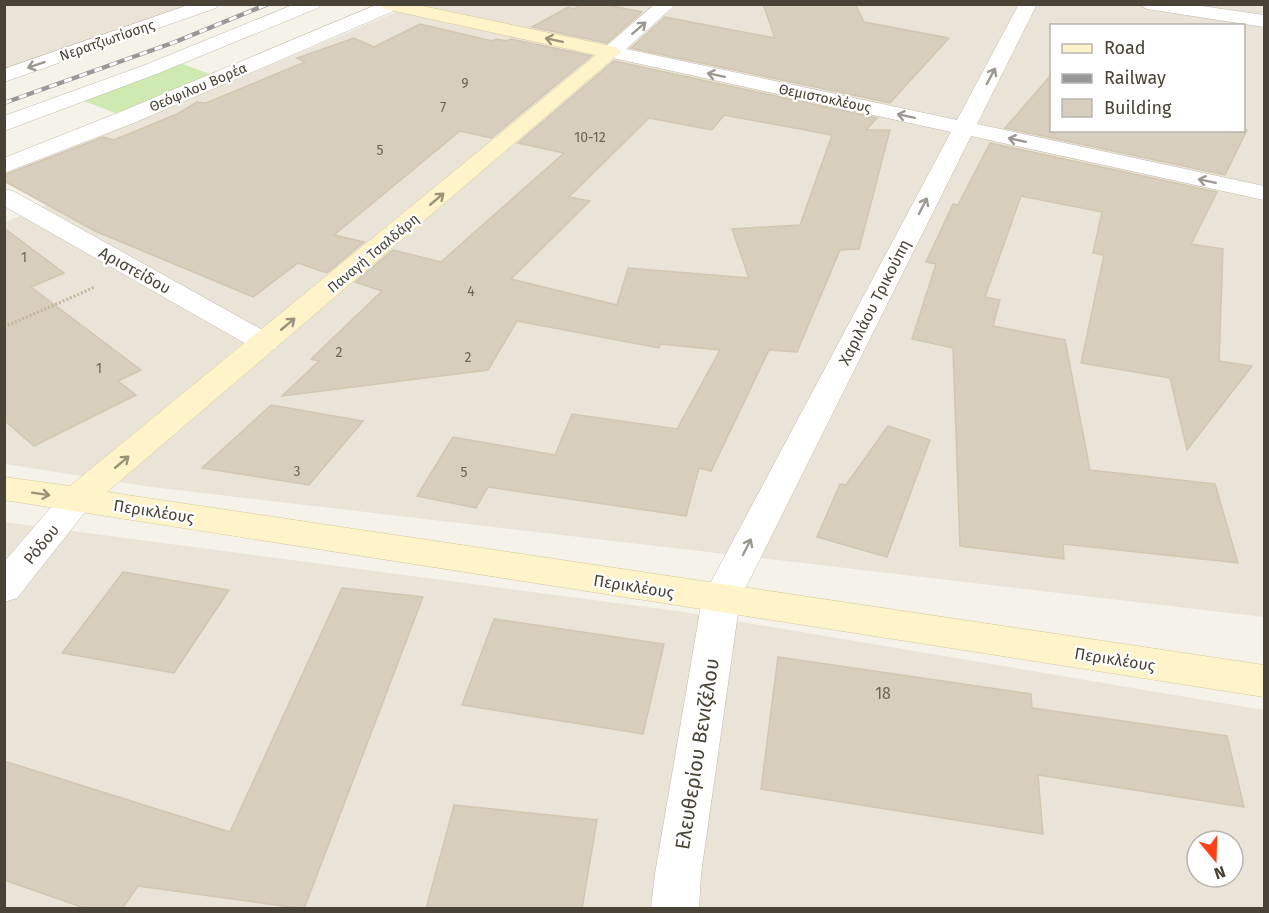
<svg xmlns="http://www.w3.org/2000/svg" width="1269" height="913" viewBox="0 0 1269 913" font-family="'Fira Sans',sans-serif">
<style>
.residential{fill:#e9e4d7;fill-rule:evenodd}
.green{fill:#ceeab1}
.building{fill:#d7cebe;stroke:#d2c6b1;stroke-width:1.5;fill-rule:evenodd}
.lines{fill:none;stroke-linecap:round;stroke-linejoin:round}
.street-casing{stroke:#c1baab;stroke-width:1}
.secondary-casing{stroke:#d6c798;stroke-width:1}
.path{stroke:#c3b69c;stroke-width:3;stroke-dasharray:2 2;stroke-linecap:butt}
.street{fill:#fff;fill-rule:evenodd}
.secondary{fill:#fff4c9;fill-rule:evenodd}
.rail-casing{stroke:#989898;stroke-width:4.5}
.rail{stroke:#fff;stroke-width:3;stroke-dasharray:8;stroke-linecap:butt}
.oneway{stroke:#9b9891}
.oneway2{stroke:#9b9379}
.labels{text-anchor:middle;stroke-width:4.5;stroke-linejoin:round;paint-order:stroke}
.far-street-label{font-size:14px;fill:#494337;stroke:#fff}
.number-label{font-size:14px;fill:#6c6659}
.street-label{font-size:16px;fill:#494337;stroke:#fff}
.near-number-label{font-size:16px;fill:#6c6659}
.near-street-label{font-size:20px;fill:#494337;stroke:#fff}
</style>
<rect width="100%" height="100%" fill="#f5f2e9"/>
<g class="residential">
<polygon points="5,4 197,5 5,68"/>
<path d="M413 5H1264V617L151 487 5 464V222L47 205 5 181 4 174 102 136ZM1052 26H1244V130H1052Z"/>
<path d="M4 522 677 611 1264 710V908H5ZM1197 841H1233V877H1197Z"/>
</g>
<polygon class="green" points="174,61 213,75 118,114 81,100"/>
<g class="building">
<polygon points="581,4 602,4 642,12 607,43 532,27 568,7 574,9"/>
<polygon points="763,4 855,4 864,22 949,38 890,103 631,48 665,17 775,38"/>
<polygon points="420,24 492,41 496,39 507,41 511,39 591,56 491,138 460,131 334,235 364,242 327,273 298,263 253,297 95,231 4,181 4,175 103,137 114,140 177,114 197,102 206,103 305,62 297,58 354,38 374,47"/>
<path d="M614 61 877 118 866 130H890L859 249 840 250 797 352 769 350 711 471 699 468 686 516 488 487 476 508 417 496 453 437 555 455 572 414 677 429 720 350 660 344 659 348 517 321 488 370 282 396 319 361 311 359 382 291 355 282 393 250 441 262 564 153 518 143ZM724 115 832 135 800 225 732 229 749 278 628 268 617 305 511 279 590 201 569 197 649 118 712 130Z"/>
<polygon points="1052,74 1052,130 1247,130 1225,175 1005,128"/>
<polygon points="990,143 1217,192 1191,244 1223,249 1219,361 1252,366 1187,450 1170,378 1081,363 1104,255 1093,253 1102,212 1021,196 985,297 1000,300 993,326 1065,340 1090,470 1215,484 1238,563 1063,544 1064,559 960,546 953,348 912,339 936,264 926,262 953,204 958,205"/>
<polygon points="4,228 64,273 31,287 141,370 118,381 136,395 34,446 4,420"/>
<polygon points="271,405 363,421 309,485 202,468"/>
<polygon points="888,426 930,440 887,557 817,537 840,484 846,485"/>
<polygon points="123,572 229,590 174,673 62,653"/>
<polygon points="342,588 423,597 304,909 138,886 122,909 87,909 4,880 4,761 230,832"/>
<polygon points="494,619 664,644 643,734 462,705"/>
<polygon points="778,657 1031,694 1032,708 1227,736 1244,807 1038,775 1043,834 761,789"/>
<polygon points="454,805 597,820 582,909 426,909"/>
</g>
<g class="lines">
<g class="street-casing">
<g id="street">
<polygon points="191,4 219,4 216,8 4,82 4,69"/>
<polygon points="295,4 321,4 318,8 159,73 4,131 4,116 145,65"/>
<polygon points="378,4 399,6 396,10 136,122 4,173 4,158 120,112"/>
<polygon points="655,4 676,4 626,49 957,120 1019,4 1037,4 977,124 1264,186 1264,200 971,136 740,599 701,874 699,908 651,908 655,874 702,599 951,132 604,56 601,52 604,48"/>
<polygon points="1138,4 1188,4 1264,15 1264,27 1147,9"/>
<polygon points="4,189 13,191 275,337 280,343 275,349 265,352 255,349 4,206"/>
<polygon points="77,487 89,491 94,499 89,507 17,598 4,602 4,562 65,491"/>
</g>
</g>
<g class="secondary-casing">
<polygon id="secondary" points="376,4 413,4 611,46 618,48 621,52 107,492 1264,665 1264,697 4,500 4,477 70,486 596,55 385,9"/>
</g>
<polyline class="path" points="4,327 95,287"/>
<use href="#street" class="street"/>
<use href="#secondary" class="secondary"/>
<g class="rail-casing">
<polyline id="rail" points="4,103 175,42 268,4"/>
</g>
<use href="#rail" class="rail"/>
</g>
<defs><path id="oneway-shaft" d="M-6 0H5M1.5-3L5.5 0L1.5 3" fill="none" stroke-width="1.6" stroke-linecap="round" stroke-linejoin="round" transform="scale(1.5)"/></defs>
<g class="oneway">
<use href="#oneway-shaft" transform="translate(639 28) rotate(-41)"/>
<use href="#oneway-shaft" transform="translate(36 65) rotate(161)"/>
<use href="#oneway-shaft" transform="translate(716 75) rotate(-168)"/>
<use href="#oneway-shaft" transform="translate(991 76) rotate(-62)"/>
<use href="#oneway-shaft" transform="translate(906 116) rotate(-168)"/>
<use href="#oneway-shaft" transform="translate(1017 140) rotate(-168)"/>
<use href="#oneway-shaft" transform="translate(1207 181) rotate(-168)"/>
<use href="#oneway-shaft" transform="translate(923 206) rotate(-63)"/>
<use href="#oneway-shaft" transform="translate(747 547) rotate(-63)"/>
</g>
<g class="oneway2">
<use href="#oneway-shaft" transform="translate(554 40) rotate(-168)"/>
<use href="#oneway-shaft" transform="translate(437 199) rotate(-40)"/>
<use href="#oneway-shaft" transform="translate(288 324) rotate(-40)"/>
<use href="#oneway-shaft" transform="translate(122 462) rotate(-40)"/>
<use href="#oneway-shaft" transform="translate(41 494) rotate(9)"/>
</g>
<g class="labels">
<g class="far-street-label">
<text transform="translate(107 40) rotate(-19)" y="5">Νερατζιωτίσσης</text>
<text transform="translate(198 87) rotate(-23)" y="5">Θεόφιλου Βορέα</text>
<text transform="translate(825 98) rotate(12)" y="5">Θεμιστοκλέους</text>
<text transform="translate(373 253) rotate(-40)" y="5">Παναγή Τσαλδάρη</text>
</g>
<g class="number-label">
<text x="465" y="88">9</text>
<text x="443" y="112">7</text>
<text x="590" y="142">10-12</text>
<text x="380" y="155">5</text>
<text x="24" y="262">1</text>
<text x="471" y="296">4</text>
<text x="339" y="357">2</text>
<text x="468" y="362">2</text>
<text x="99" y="373">1</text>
<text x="297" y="476">3</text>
<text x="464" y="477">5</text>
</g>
<g class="street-label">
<text transform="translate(135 270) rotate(29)" y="6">Αριστείδου</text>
<text transform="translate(874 302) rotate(-63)" y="6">Χαριλάου Τρικούπη</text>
<text transform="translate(154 511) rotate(9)" y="6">Περικλέους</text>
<text transform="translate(41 544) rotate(-51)" y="6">Ρόδου</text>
<text transform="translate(634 586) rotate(9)" y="6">Περικλέους</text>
<text transform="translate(1115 659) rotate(9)" y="6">Περικλέους</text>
</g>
<g class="near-number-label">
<text x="883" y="699">18</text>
</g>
<g class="near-street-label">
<text transform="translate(697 754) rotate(-81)" y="7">Ελευθερίου Βενιζέλου</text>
</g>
</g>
<rect width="1269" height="913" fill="none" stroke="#494337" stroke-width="12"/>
<rect x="1050" y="24" width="195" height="108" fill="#ffffff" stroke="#b6b4af" stroke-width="1.5"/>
<rect x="1062" y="44" width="30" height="9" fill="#fff4c9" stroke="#b6b4af" stroke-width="1.5"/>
<text x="1104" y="54" font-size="18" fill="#494337">Road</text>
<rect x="1062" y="74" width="30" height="9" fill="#989898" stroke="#b6b4af" stroke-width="1.5"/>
<text x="1104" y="84" font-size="18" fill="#494337">Railway</text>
<rect x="1062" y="99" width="30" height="18" fill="#d7cebe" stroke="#b6b4af" stroke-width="1.5"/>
<text x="1104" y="114" font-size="18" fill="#494337">Building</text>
<g transform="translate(1215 859) rotate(161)"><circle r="28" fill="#ffffff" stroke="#b6b4af" stroke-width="1.5"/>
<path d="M0-4.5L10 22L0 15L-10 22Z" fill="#fe4116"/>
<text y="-9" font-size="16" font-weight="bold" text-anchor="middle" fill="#494337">N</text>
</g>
</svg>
